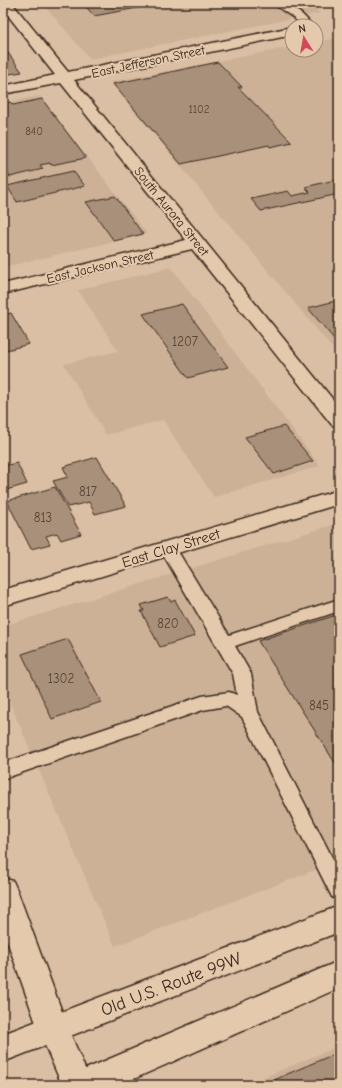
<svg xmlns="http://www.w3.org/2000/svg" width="342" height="1088" viewBox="0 0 342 1088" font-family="'Comic Neue',sans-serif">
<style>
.built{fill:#ccb197}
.building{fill:#a9907a;stroke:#3b2a1e}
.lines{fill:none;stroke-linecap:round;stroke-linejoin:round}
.service-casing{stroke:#3b2a1e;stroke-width:3}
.minor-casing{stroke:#3b2a1e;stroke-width:3}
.primary-casing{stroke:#3b2a1e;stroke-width:3}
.service{fill:#e5c9ac;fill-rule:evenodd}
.minor{fill:#e5c9ac;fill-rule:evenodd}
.primary{fill:#e5c9ac;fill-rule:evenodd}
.labels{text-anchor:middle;stroke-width:4;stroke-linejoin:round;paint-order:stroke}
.far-number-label{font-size:11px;fill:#564435}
.far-street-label{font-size:13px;fill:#3b2a1e;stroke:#e5c9ac}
.number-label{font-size:13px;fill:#564435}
.street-label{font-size:15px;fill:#3b2a1e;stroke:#e5c9ac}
.near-street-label{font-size:18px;fill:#3b2a1e;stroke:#e5c9ac}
</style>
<rect width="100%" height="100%" fill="#dbbfa4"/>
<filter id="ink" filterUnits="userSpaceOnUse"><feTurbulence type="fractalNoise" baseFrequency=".025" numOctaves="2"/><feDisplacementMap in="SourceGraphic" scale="8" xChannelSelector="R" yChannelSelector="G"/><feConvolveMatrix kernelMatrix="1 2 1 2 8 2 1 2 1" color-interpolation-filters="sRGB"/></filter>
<g filter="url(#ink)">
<g class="built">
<polygon points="42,3 308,3 320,13 90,59"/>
<polygon points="339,38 339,356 110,82 292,47 292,50 316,50 316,42"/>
<polygon points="40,96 147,234 4,267 3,103"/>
<polygon points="171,267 320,466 214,497 163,420 106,435 64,364 118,351 78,290"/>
<polygon points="339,523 339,861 115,946 3,687 3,626"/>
<polygon points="339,1046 339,1085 245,1085"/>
</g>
<g class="building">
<polygon points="83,3 164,3 94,16"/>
<polygon points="3,46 22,72 3,75"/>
<polygon points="218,62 242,87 238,87 292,142 270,147 269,145 181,164 113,84"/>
<polygon points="42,99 86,158 51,165 50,163 40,165 43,169 10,177 7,173 3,174 3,103 10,102 13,105"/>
<polygon points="73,171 85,186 17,202 7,186"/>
<polygon points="339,179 339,194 261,211 251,199 288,191 292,196 310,192 305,187"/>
<polygon points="115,196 143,234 114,241 86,202"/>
<polygon points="339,300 339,345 308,308"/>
<polygon points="182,304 228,367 188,378 143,314"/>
<polygon points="11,313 29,344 3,351 3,315"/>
<polygon points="284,426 313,461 274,474 245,437"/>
<polygon points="97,457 126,506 95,514 89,502 68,507 53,481 68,477 63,467"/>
<polygon points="17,463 27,484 3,491 3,466"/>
<polygon points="55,487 81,534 61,540 57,533 46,536 50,544 31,549 7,501"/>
<polygon points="168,597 171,602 175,600 195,636 160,647 141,611 144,611 141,605"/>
<polygon points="339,614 339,769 258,641"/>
<polygon points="68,639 101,702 52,719 22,654"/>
<polygon points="339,1052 339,1085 264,1085 285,1075"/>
</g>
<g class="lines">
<g class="service-casing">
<g id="service">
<path d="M272 3C287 3 301 11 310 23L309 25H301L294 18Z"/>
<polygon points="168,543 174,545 229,635 339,599 339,611 235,646 251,674 258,712 339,871 339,900 332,897 242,717 226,706 203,710 3,779 3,763 202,696 229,692 237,695 233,674 160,549 162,545"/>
</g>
</g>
<g class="minor-casing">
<g id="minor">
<polygon points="3,3 12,3 68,72 292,27 292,35 74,80 339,407 339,426 332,425 192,249 3,294 3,284 186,240 61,83 3,94 3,86 55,75 3,9"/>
<polygon points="339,490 339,504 3,606 3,590"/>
<polygon points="3,878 13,881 17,890 68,1028 92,1085 62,1085 38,1029 3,929"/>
</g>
</g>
<g class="primary-casing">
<g id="primary">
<polygon points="339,906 339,932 3,1062 3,1034"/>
<polygon points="339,961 339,988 120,1085 70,1085 74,1074"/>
</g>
</g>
<use href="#service" class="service"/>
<use href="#minor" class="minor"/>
<use href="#primary" class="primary"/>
</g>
</g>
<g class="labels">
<g class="far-number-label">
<text x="199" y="113">1102</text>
<text x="34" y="135">840</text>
</g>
<g class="far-street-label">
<text transform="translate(148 61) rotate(-12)" y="5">East Jefferson Street</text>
<text transform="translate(172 211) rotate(51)" y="5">South Aurora Street</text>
<text transform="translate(100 266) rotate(-13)" y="5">East Jackson Street</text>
</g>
<g class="number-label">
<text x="185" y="346">1207</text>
<text x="88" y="496">817</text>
<text x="43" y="522">813</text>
<text x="168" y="628">820</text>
<text x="61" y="683">1302</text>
<text x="319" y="710">845</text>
</g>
<g class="street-label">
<text transform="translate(171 548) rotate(-17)" y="5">East Clay Street</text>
</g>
<g class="near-street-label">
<text transform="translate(171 984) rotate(-21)" y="6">Old U.S. Route 99W</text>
</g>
</g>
<rect width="342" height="1088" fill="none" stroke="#e5c9ac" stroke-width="16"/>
<rect x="8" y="8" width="326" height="1072" fill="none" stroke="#3b2a1e" stroke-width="1.5" filter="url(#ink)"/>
<g transform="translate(304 38) rotate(349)"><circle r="19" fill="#e5c9ac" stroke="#a18973"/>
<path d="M0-3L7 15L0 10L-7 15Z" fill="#d1495b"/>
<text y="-6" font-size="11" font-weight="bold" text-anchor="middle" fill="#3b2a1e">N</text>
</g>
</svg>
